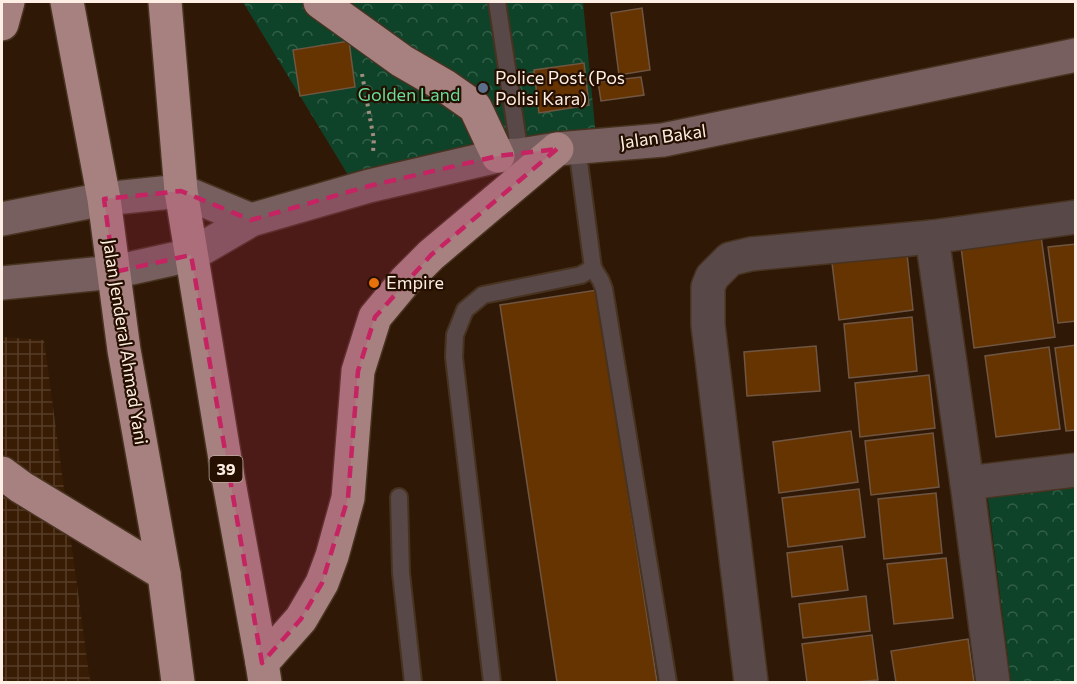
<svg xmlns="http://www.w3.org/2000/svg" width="1077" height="684" viewBox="0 0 1077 684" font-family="Commissioner,sans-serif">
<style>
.industrial{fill:url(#industrial-grid)}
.park{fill:url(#park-crowns)}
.building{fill:#653401;stroke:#705642;stroke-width:1.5}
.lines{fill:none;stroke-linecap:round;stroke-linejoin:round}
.lane-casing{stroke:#483321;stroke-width:20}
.street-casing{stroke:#483321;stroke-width:36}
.secondary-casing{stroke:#483321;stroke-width:36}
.highway-casing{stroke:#483321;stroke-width:36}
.path{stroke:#a08d7f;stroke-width:4;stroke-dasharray:3 4.5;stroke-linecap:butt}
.lane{stroke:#584848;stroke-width:16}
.street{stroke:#584848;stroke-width:33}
.secondary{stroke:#785f5f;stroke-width:33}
.highway{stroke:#a78180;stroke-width:33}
.marked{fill:#c52362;fill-opacity:0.2;stroke:#c52362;stroke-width:4.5;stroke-dasharray:12 8;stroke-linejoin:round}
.service-dot{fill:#5c6f8a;stroke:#250f00;stroke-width:2}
.food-dot{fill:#e8710a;stroke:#250f00;stroke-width:2}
.labels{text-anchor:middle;stroke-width:4.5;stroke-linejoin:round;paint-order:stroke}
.shield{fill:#250f00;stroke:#bdab9f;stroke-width:1.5}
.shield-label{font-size:16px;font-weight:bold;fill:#feeee3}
.poi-label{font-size:18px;fill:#feeee3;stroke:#250f00;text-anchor:start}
.park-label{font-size:18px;fill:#67dd9c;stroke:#250f00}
.street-label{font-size:18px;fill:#feeee3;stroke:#250f00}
</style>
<defs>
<pattern id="industrial-grid" width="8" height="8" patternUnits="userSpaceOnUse" patternTransform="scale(1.5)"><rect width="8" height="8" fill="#381c04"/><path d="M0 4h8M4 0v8" fill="none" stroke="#563d28"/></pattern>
<pattern id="park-crowns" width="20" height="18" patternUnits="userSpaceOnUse" patternTransform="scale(1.5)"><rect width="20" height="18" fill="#0e4329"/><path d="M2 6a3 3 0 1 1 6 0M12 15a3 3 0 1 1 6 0" fill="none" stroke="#325e48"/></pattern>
</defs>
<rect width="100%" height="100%" fill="#2f1906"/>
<polygon class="industrial" points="2,337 44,340 90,682 2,682"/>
<g class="park">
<polygon points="243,2 583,2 598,158 481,175 362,198"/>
<polygon points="1075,480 1075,682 1011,682 987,491"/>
</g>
<g class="building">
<polygon points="642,8 650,70 619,75 611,13"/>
<polygon points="349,41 355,87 300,96 293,50"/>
<polygon points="584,63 589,105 539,113 534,70"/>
<polygon points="641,77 644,95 601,101 598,82"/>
<polygon points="1041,236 1055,337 974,348 961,247"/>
<polygon points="1076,244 1076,321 1058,323 1048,247"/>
<polygon points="907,254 913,310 839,320 832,263"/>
<polygon points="597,290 657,682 557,682 500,305"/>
<polygon points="912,317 917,371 849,378 844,324"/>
<polygon points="1076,345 1076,430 1066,431 1055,348"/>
<polygon points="816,346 820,391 747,396 744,352"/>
<polygon points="1049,347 1060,429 996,437 985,356"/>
<polygon points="929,375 935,428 860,437 855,383"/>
<polygon points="851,431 858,482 779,493 773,442"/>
<polygon points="933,433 939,487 871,495 865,441"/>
<polygon points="859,489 865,537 788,547 782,498"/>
<polygon points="936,493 942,553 884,559 878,499"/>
<polygon points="842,546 848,590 792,597 787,553"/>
<polygon points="946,558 953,618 894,624 887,564"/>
<polygon points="866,596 870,631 803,638 799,604"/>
<polygon points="872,635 878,680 856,682 807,682 802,644"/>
<polygon points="968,639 974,682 896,682 891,651"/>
</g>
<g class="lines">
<g class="lane-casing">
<g id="lane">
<polyline points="497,2 520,155"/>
<polyline points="593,268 601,281 604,289 668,682"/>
<polyline points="399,497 401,573 413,682"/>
<polyline points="492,682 454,357 455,335 465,310 483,295 581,275 593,268 577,147"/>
</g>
</g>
<g class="street-casing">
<g id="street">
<polyline points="932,237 967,483 993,682"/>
<polyline points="967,483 1076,470"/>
<polyline points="751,682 708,325 708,287 712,277 730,259 751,254 932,237 1076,217"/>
</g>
</g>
<g class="secondary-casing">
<g id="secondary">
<polyline points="2,219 104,199 181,191 251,220"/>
<polyline points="2,283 114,272 191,255 251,220 369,186 498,156 520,155 557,149 663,140 1076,55"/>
</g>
</g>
<g class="highway-casing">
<g id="highway">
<polyline points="67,2 104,199 124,350 164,574 178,682"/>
<polyline points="165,2 181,191 228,477 262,663 265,682"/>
<polyline points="320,2 402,61 445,86 475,107 498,156"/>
<polyline points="2,24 8,2"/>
<polyline points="2,473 21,487 164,574"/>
<polyline points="262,663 301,619 322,583 332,556 348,498 358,371 375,317 405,281 431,255 557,149"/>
</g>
</g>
<polyline class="path" points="362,74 374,140 373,152"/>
<use href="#lane" class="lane"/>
<use href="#street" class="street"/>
<use href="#secondary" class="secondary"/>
<use href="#highway" class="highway"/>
</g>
<path class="marked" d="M557 149 431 255 375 317 358 371 348 498 322 583 301 619 262 663 191 255 114 272 104 199 181 191 251 220 369 186 498 156Z"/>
<circle class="service-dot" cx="483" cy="88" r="6"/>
<circle class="food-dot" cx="374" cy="283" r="6"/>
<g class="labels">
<rect class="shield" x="209.5" y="456" width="33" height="26" rx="4.5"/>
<g class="shield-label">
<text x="226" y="475">39</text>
</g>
<g class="poi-label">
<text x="495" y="84">Police Post (Pos<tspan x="495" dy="21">Polisi Kara)</tspan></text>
<text x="386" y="289">Empire</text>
</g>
<g class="park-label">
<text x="409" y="101">Golden Land</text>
</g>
<g class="street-label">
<text transform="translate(663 137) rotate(-8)" y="6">Jalan Bakal</text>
<text transform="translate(125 342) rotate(81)" y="6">Jalan Jenderal Ahmad Yani</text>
</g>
</g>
<rect width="1077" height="684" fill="none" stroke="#feeee3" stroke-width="6"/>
</svg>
